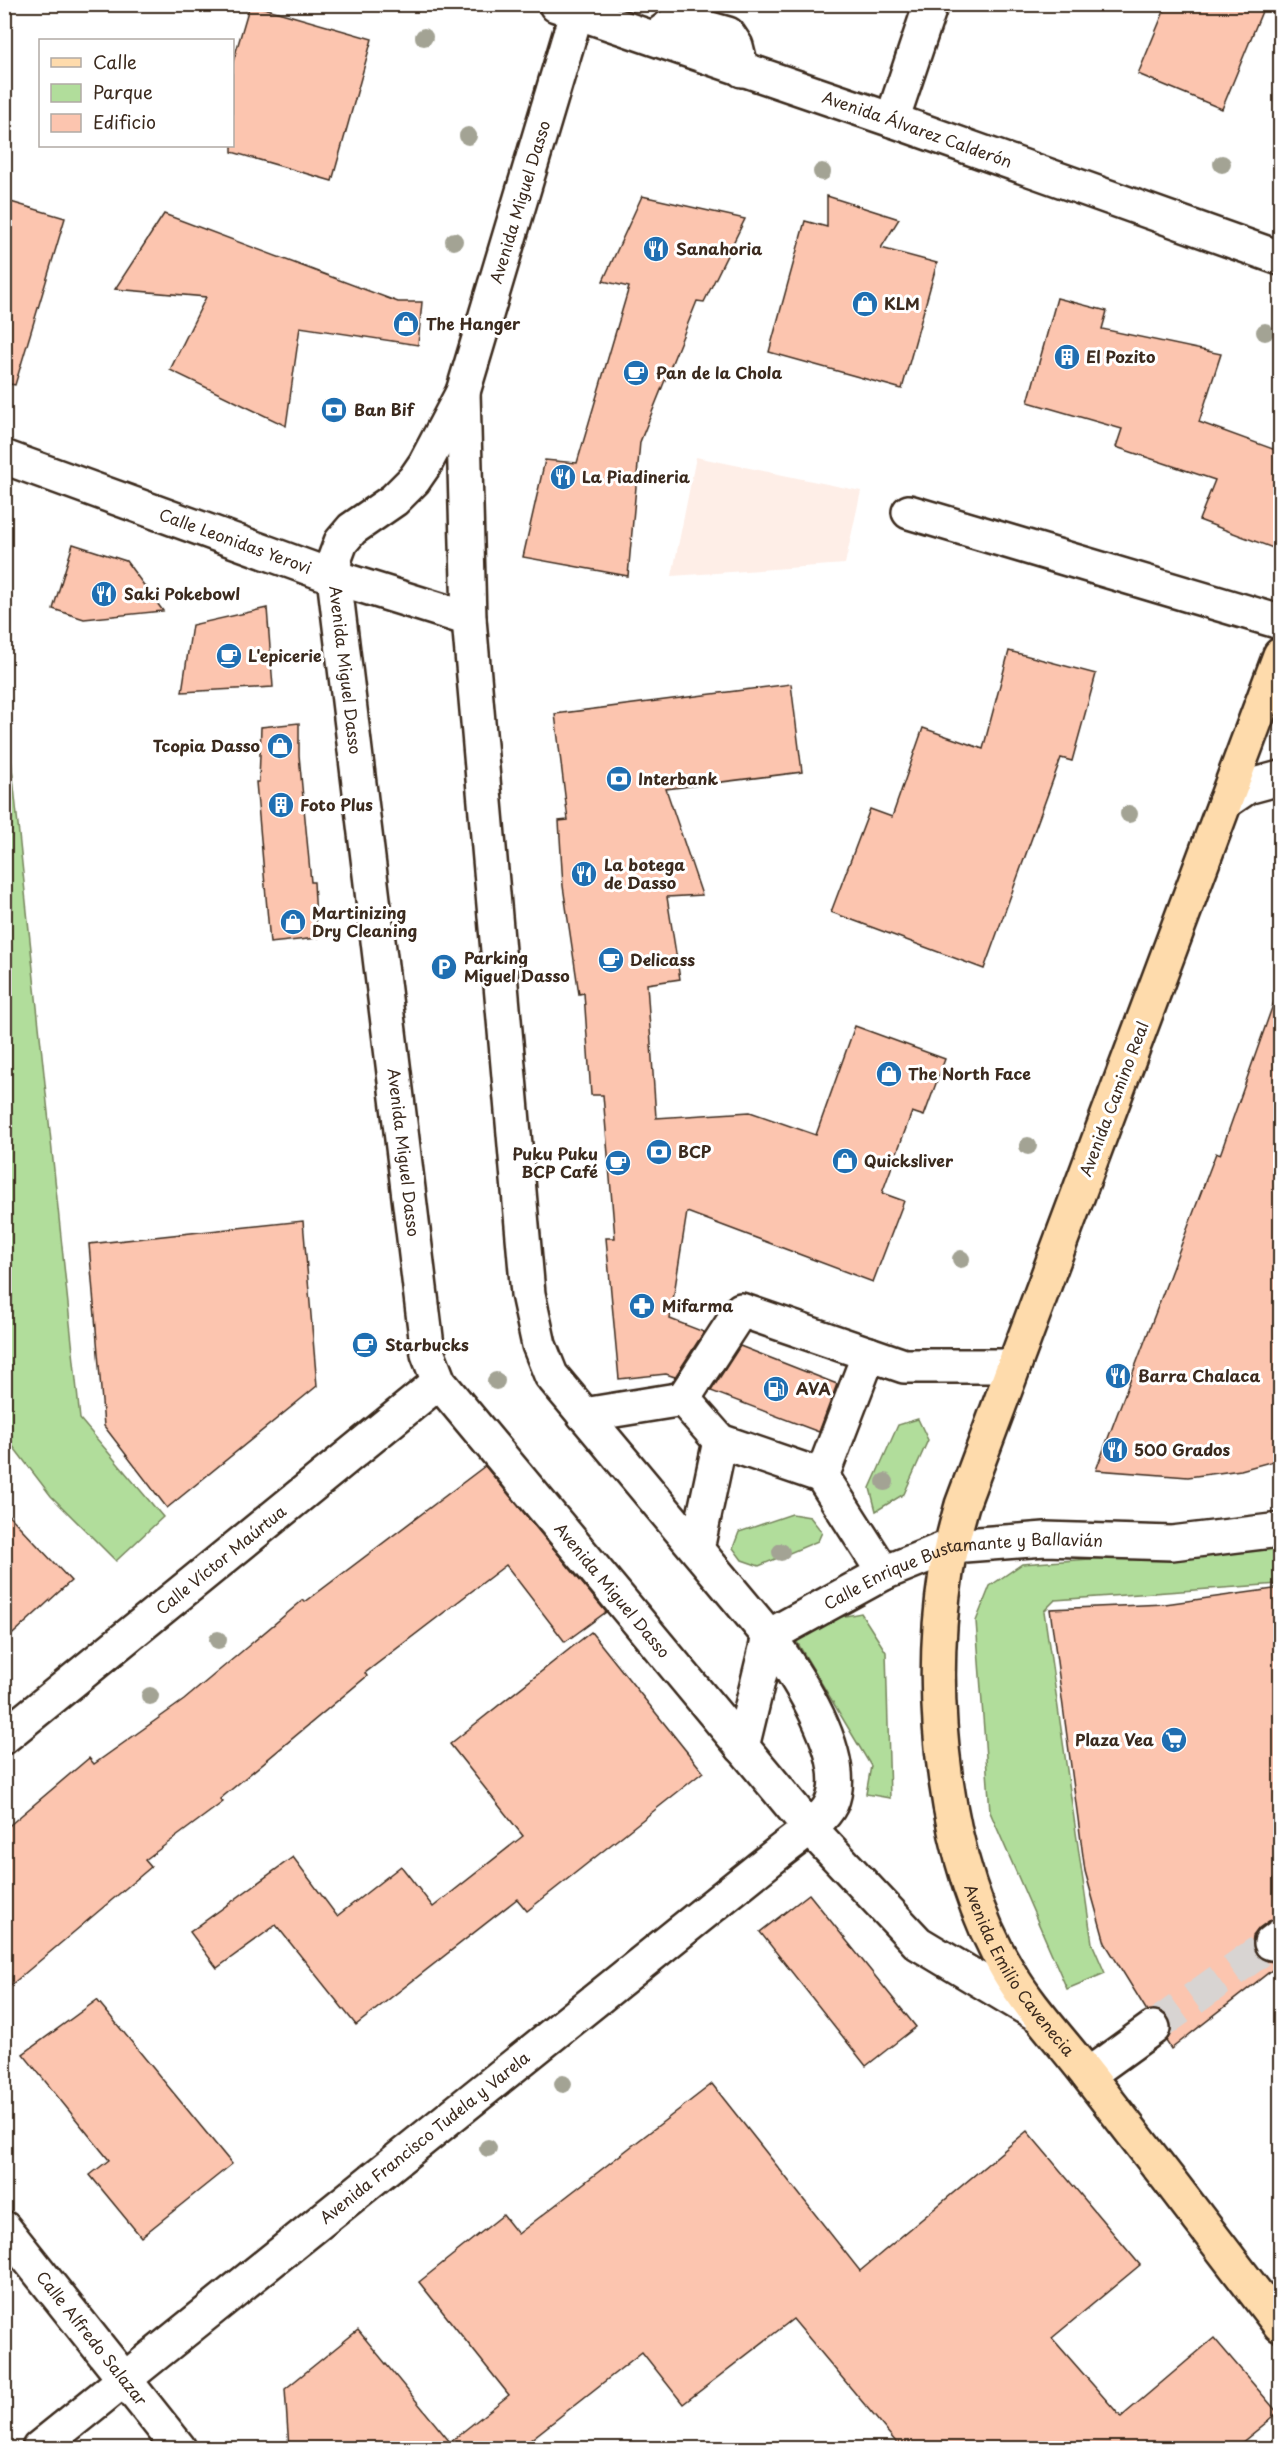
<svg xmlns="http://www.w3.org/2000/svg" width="1285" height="2453" viewBox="0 0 1285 2453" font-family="'Playpen Sans',sans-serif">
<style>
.built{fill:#feeee7}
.green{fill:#b1dd9b;stroke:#76845c;stroke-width:1.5}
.building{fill:#fcc5af;stroke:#3b2a1e;stroke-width:1.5}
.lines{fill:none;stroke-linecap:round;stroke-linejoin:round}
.minor-tunnel{stroke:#d8d4d2;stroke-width:33;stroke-dasharray:33 16;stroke-linecap:butt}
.minor-casing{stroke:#3b2a1e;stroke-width:38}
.major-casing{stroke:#3b2a1e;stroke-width:38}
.minor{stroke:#fff;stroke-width:33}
.major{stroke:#fedbac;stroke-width:33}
.tree{fill:#a3a394}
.labels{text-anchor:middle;stroke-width:6;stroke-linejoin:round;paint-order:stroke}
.street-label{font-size:16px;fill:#3b2a1e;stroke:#fff}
.poi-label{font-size:16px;font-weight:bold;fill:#3b2a1e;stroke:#fff;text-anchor:start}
</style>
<rect width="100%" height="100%" fill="#fff"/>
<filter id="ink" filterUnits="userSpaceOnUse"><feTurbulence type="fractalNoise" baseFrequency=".0167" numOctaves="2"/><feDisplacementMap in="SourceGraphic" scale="12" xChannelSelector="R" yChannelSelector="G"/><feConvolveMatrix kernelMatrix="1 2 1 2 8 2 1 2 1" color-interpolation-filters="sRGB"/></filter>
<g filter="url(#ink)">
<polygon class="built" points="696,457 861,491 845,564 672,576"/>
<g class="green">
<polygon points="4,738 9,739 80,1419 163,1517 116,1561 51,1496 5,1436"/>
<polygon points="918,1419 928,1440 904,1494 876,1511 870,1488 898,1425"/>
<polygon points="792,1514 810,1517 822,1532 818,1541 759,1566 742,1560 733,1548 739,1532"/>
<polygon points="1280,1545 1280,1584 1055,1600 1044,1611 1092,1943 1105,1973 1067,1989 990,1812 976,1621 990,1586 1022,1564"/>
<polygon points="861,1613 886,1652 890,1798 866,1794 871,1766 788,1627"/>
</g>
<g class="building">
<polygon points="250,4 372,39 332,181 232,152 232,65"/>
<polygon points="1167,4 1265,4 1222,109 1138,74"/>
<polygon points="642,196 745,219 704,302 697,301 640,442 628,576 523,557 545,460 577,463 629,287 603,281"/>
<polygon points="827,196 899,219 881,248 937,263 902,389 769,352 805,221 827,227"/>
<polygon points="4,200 65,218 15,385 4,383"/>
<polygon points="164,214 398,302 422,302 418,345 300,327 286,426 170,370 206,297 115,289"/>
<polygon points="1057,298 1107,311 1102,329 1221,354 1199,422 1281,452 1281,551 1199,520 1215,480 1116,447 1122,429 1028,402"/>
<polygon points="73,544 126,561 163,611 84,619 53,609"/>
<polygon points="267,608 273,687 182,692 192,625"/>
<polygon points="1009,651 1096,674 1072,761 1061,758 984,969 831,912 870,809 892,817 923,728 983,749"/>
<polygon points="791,684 802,772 666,789 702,895 667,897 680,979 647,984 656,1118 750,1112 816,1135 855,1026 945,1059 924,1116 912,1112 882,1193 904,1201 873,1282 687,1212 670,1319 704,1332 675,1377 666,1374 619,1379 606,1238 615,1238 603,1095 591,1095 584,993 579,994 563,886 559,821 568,820 555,714"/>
<polygon points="299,723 299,755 311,882 314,882 317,938 270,943 256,782 259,782 261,727"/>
<polygon points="1275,999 1281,1000 1281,1459 1241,1470 1188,1477 1096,1470 1216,1153 1220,1155"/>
<polygon points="303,1221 317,1386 167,1508 104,1426 89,1244"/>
<polygon points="740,1346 837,1384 819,1432 711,1391"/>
<polygon points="485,1466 606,1612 565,1642 506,1565 365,1673 367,1676 220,1799 223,1802 145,1860 151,1867 4,1991 4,1830 89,1758 94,1764 184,1700 303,1600 305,1602"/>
<polygon points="4,1510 71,1581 4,1642"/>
<polygon points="1281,1588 1281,1918 1269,1921 1259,1928 1253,1936 1252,1945 1256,1954 1263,1960 1273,1962 1281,1959 1281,1963 1171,2049 1166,2041 1170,2035 1172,2027 1168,2018 1160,2011 1147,2011 1105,1943 1085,1871 1050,1609 1165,1604"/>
<polygon points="591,1632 703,1772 527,1911 517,1899 356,2025 276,1925 217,1968 190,1932 293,1857 337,1916 401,1866 433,1907 523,1836 450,1744"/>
<polygon points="809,1894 916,2027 866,2066 760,1932"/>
<polygon points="97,2000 232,2164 141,2237 90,2175 109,2160 23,2054"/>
<polygon points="712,2084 860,2271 1027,2131 1140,2265 1052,2338 1121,2417 1214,2338 1278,2413 1235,2448 901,2448 793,2319 683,2404 642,2352 520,2448 289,2448 285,2389 358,2330 450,2442 509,2395 419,2282 503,2215 518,2234"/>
</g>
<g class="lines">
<polyline class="minor-tunnel" points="1153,2028 1271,1943"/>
<g class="minor-casing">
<g id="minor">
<path id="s1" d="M579 4 463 392 425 464 414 480 394 500 352 529 341 542 335 558 334 577 428 1354 439 1382 809 1827 918 1943 1038 2015"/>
<path id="s2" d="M556 5 892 120 1280 258"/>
<polyline points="654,38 673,24 686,22 728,34 736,46 742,70"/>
<polyline points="892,120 931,4"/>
<path id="s3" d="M4 457 334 577 469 619"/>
<polyline points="909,512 1280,622"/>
<polyline points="1225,802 1247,787 1280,778"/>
<polyline points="869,1354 822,1476 884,1573"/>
<polyline points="683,1399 741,1310 904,1366 1014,1366"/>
<polyline points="584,1415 683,1399 720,1441 697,1549"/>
<polyline points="720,1441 822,1476"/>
<path id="s4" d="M4 1737 439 1382"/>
<path id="s5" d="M742 1747 769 1636 884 1573 951 1546 1045 1539 1172 1543 1280 1530"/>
<polyline points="1271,1943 1280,1936"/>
<polyline points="1088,2075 1153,2028"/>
<path id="s6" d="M4 2228 179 2448"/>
<path id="s7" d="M39 2448 777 1854C793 1841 823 1821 831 1804 852 1758 795 1673 769 1636L551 1375 539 1345 528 1294 469 619 463 392"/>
</g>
</g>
<g class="major-casing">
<g id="major">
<path id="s8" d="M1280 655 962 1505C956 1527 949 1550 946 1573 927 1696 943 1862 1008 1971 1031 2010 1063 2042 1090 2078 1154 2160 1217 2242 1280 2325"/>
</g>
</g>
<use href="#minor" class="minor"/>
<use href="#major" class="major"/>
</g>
<g class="tree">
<circle cx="424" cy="37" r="9"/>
<circle cx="468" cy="136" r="9"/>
<circle cx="1222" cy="164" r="9"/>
<circle cx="822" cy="172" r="9"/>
<circle cx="454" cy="241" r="9"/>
<circle cx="1265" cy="332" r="9"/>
<circle cx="1129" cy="814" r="9"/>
<circle cx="1028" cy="1146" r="9"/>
<circle cx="961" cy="1259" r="9"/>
<circle cx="496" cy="1381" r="9"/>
<circle cx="885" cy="1482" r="9"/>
<circle cx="781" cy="1552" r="9"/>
<circle cx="218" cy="1640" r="9"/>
<circle cx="150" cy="1696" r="9"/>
<circle cx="563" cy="2084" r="9"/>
<circle cx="488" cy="2148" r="9"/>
</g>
</g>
<defs>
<g id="restaurant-disc" transform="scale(1.35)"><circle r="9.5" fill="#1f6fb2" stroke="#fff"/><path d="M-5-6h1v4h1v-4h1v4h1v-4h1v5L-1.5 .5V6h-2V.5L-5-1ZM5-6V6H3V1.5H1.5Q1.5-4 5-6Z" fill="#fff"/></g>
<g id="shop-disc" transform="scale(1.35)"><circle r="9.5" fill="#1f6fb2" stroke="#fff"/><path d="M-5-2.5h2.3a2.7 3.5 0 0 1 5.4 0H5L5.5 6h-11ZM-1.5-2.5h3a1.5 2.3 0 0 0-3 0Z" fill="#fff"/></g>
<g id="building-disc" transform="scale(1.35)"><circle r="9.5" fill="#1f6fb2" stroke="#fff"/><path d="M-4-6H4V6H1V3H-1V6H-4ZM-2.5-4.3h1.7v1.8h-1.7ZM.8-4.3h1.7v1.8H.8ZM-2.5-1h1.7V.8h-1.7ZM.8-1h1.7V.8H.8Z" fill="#fff"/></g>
<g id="cafe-disc" transform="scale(1.35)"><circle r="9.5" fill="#1f6fb2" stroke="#fff"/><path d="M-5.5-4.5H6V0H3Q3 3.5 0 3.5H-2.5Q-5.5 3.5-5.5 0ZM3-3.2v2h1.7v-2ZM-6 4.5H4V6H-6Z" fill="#fff"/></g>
<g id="bank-disc" transform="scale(1.35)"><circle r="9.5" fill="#1f6fb2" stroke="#fff"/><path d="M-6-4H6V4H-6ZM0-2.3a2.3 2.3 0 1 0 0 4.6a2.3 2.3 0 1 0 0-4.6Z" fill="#fff"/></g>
<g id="parking-disc" transform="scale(1.35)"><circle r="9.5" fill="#1f6fb2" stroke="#fff"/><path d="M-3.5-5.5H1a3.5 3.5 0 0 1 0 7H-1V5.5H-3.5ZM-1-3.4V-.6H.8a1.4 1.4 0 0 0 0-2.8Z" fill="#fff"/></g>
<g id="pharmacy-disc" transform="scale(1.35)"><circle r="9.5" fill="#1f6fb2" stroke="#fff"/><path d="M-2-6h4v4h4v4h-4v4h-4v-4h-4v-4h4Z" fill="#fff"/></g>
<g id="fuel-disc" transform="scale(1.35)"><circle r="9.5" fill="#1f6fb2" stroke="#fff"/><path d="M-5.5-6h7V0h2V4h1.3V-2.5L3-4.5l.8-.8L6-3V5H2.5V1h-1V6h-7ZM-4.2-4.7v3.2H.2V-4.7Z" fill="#fff"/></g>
<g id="supermarket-disc" transform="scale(1.35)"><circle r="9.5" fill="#1f6fb2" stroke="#fff"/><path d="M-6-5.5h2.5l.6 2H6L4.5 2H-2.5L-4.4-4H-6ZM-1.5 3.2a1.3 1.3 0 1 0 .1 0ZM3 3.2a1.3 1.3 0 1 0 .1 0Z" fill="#fff"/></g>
</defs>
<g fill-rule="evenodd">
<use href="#restaurant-disc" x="656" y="249"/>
<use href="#shop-disc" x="865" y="304"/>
<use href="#shop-disc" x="406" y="324"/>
<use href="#building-disc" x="1067" y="357"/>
<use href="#cafe-disc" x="636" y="373"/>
<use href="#bank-disc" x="334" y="410"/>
<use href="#restaurant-disc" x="563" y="477"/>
<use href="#restaurant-disc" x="104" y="594"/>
<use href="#cafe-disc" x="229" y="656"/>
<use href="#shop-disc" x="280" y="746"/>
<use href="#bank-disc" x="619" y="779"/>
<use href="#building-disc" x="281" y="805"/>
<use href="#restaurant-disc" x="584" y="874"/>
<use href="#shop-disc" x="293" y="922"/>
<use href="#cafe-disc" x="611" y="960"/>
<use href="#parking-disc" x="444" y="967"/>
<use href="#shop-disc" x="889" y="1074"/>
<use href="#bank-disc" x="659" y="1152"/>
<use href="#shop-disc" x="845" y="1161"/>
<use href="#cafe-disc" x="618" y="1163"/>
<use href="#pharmacy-disc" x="642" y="1306"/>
<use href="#cafe-disc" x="365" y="1345"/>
<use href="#restaurant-disc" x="1118" y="1376"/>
<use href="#fuel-disc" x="776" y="1389"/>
<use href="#restaurant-disc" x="1115" y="1450"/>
<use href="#supermarket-disc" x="1174" y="1740"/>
</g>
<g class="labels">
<g class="street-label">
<text dy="6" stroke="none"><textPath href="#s2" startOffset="382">Avenida Álvarez Calderón</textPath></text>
<text transform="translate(520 202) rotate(-73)" y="6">Avenida Miguel Dasso</text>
<text dy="6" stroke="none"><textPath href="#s3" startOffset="246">Calle Leonidas Yerovi</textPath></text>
<text dy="6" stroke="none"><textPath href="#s1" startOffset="732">Avenida Miguel Dasso</textPath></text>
<text transform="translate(1114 1099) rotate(-69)" y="6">Avenida Camino Real</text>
<text dy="6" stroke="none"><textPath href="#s1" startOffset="1218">Avenida Miguel Dasso</textPath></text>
<text dy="6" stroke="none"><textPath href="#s4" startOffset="280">Calle Víctor Maúrtua</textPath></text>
<text dy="6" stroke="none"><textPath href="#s5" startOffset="324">Calle Enrique Bustamante y Ballavián</textPath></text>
<text dy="6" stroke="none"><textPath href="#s1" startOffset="1722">Avenida Miguel Dasso</textPath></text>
<text dy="6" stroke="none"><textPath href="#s8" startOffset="1392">Avenida Emilio Cavenecia</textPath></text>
<text dy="6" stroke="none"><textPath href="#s7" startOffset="495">Avenida Francisco Tudela y Varela</textPath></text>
<text dy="6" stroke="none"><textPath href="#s6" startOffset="141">Calle Alfredo Salazar</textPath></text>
</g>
<g class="poi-label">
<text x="676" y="255">Sanahoria</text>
<text x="884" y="310">KLM</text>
<text x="426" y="330">The Hanger</text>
<text x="1086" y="363">El Pozito</text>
<text x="656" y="379">Pan de la Chola</text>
<text x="354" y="416">Ban Bif</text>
<text x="582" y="483">La Piadineria</text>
<text x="124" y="600">Saki Pokebowl</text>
<text x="248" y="662">L'epicerie</text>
<text x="260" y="752" text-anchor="end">Tcopia Dasso</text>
<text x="638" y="785">Interbank</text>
<text x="300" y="811">Foto Plus</text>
<text x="604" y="871">La botega<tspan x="604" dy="18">de Dasso</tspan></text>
<text x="312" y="919">Martinizing<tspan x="312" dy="18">Dry Cleaning</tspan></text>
<text x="464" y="964">Parking<tspan x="464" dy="18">Miguel Dasso</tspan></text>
<text x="630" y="966">Delicass</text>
<text x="908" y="1080">The North Face</text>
<text x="678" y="1158">BCP</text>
<text x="598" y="1160" text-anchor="end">Puku Puku<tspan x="598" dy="18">BCP Café</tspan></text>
<text x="864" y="1167">Quicksliver</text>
<text x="662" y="1312">Mifarma</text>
<text x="385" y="1351">Starbucks</text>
<text x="1138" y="1382">Barra Chalaca</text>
<text x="796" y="1395">AVA</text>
<text x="1134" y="1456">500 Grados</text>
<text x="1154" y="1746" text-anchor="end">Plaza Vea</text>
</g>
</g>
<rect width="1285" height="2453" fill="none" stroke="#fff" stroke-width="24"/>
<rect x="12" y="12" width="1261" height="2429" fill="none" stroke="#3b2a1e" stroke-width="2" filter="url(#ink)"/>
<rect x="39" y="39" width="195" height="108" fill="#ffffff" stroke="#b1aaa5" stroke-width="1.5"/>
<rect x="51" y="58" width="30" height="9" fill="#fedbac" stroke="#b1aaa5" stroke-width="1.5"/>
<text x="93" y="69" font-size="18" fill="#3b2a1e">Calle</text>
<rect x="51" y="84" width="30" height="18" fill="#b1dd9b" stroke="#b1aaa5" stroke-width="1.5"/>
<text x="93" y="99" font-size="18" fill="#3b2a1e">Parque</text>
<rect x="51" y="114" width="30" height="18" fill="#fcc5af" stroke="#b1aaa5" stroke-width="1.5"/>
<text x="93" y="129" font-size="18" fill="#3b2a1e">Edificio</text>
</svg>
